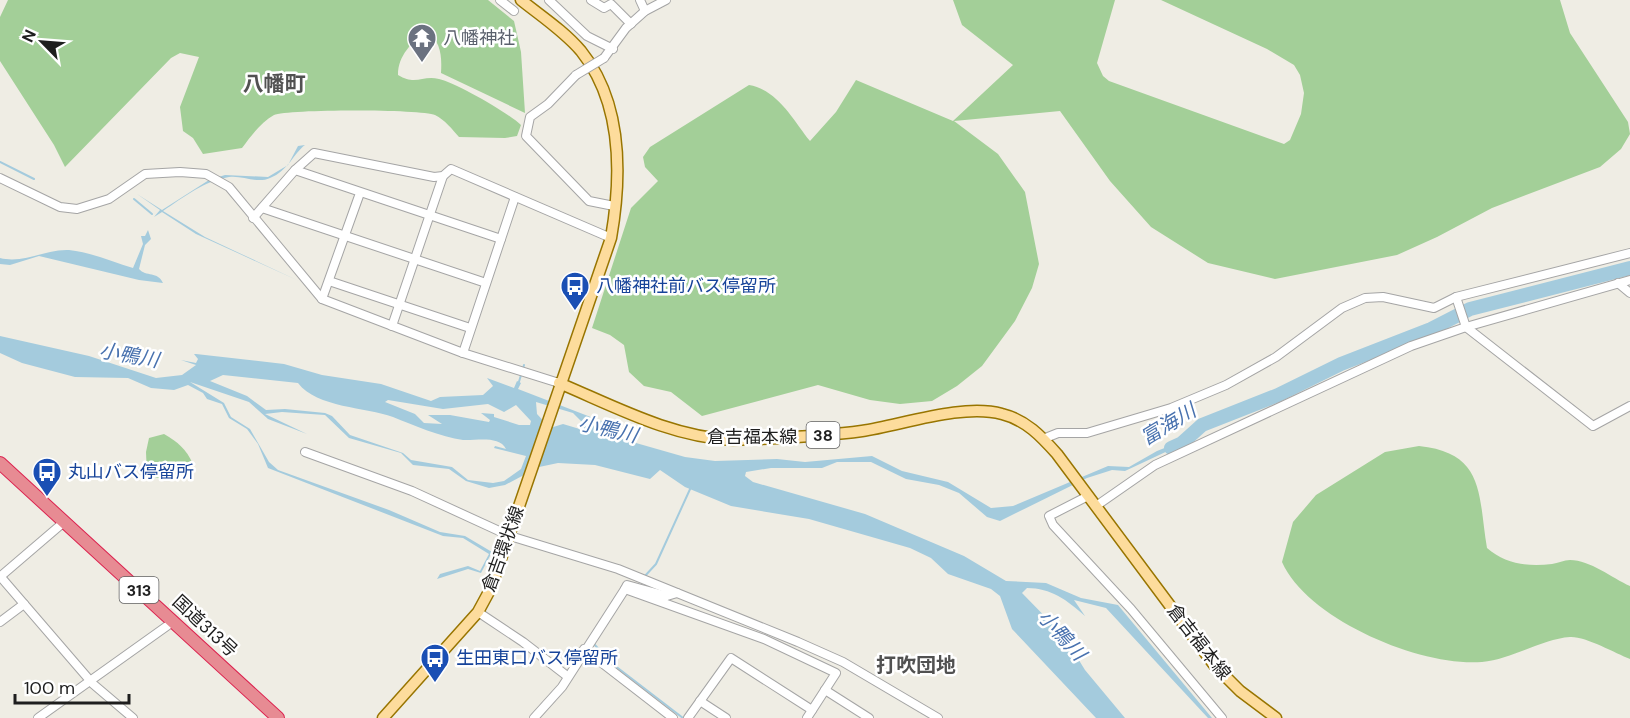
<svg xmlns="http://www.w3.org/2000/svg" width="1630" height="718" viewBox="0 0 1630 718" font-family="'DM Sans','Noto Sans JP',sans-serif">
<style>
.forest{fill:#a3cf98}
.water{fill:#a4cbdd;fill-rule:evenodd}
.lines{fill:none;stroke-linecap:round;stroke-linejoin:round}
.stream{stroke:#a4cbdd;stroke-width:2}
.river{stroke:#a4cbdd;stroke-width:14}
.minor-casing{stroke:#a5a5a5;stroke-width:10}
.major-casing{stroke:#987500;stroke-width:13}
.highway-casing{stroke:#dc224f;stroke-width:14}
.minor{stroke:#fff;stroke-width:8}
.major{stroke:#fddc9c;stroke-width:10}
.highway{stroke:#e78b93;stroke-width:12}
.minor-bridge-casing{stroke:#a5a5a5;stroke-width:10;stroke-linecap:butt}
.minor-bridge{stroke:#fff;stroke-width:8}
.labels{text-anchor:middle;stroke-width:5;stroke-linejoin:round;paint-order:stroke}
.shield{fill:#fff;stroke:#626262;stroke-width:1.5}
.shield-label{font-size:16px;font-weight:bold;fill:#1e1e1e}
.worship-label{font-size:18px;fill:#5b616d;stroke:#fff;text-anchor:start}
.transit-label{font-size:18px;fill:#164399;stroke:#fff;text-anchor:start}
.street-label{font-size:18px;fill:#1e1e1e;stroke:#fff}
.water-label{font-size:20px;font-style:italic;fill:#4972af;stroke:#fff}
.neighbourhood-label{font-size:20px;font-weight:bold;fill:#515151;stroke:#fff}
.quarter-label{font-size:21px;font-weight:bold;fill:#515151;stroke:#fff}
</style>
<rect width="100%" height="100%" fill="#efede4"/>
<g class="forest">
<path d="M8 0H488L514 21 521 52 525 113 441 73C442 55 441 42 426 30 412 43 398 55 398 75 416 86 422 75 439 79 455 82 510 114 521 125L517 136 505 138 459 137C452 129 445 120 435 115 422 109 287 109 274 115 261 122 251 136 242 148L203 154 193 138 183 131 180 107 199 57 180 53 171 58 65 167 54 145 0 61V17Z"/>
<path d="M953 0H1115L1097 63 1103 76 1109 81 1284 144 1290 140 1301 114 1304 93 1300 75 1294 65 1267 49 1161 0H1560L1570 33 1628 122 1630 134 1621 149 1600 167 1492 208 1437 237 1397 255 1275 279 1208 263 1151 227 1110 181 1060 111 954 121 998 154 1025 192 1039 264 1032 288 1015 321 982 366 957 386 932 401 900 404 870 400 818 385 702 416 671 392 644 386 629 372 624 345 610 335 592 328 631 208 658 181 645 167 643 157 650 147 749 85C778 90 793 120 810 141L836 112 856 80 953 121 1013 65 962 25Z"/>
<path d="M164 434C178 442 186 449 193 464L188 474 157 478 147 475 146 452 149 438Z"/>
<path d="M1419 446C1486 453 1478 496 1487 548 1505 564 1528 567 1552 564 1558 563 1564 560 1570 560 1590 560 1612 578 1630 586V659C1615 653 1585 636 1570 637 1542 639 1512 659 1482 662 1421 667 1308 620 1282 562L1293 522 1316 495 1385 452Z"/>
</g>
<g class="water">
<path d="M305 145C294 153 288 171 270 178 257 184 242 175 229 177 204 181 184 197 163 211L205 237 299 281 196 234 162 212 154 217 160 210 137 194 162 210 209 180 225 175 268 177 288 165 298 146Z"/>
<path d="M148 230 151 239 145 245 139 269C146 277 158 271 163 283L139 280 39 256 10 265 0 264V258C24 264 45 249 69 250 90 252 113 262 133 268L143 244 141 236H145Z"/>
<path d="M0 336 89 356 156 378 182 375 196 365 181 360 196 363 198 359 194 354H196L284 364 322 375 381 384 431 401 440 397 483 395 493 386 487 378 514 388 517 381 521 383 518 389 614 426 622 439 685 457 715 461 777 459 805 462 872 456 902 471 948 482 991 508 1013 506 1108 466 1129 467 1157 451 1187 439 1189 441 1125 471 1112 470 1087 478 1000 521 987 517 959 493 939 485 906 479 871 462H837L822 468H771L746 472 745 476 753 482 865 514 964 556 1006 581 1046 583 1081 598 1118 605 1212 718H1208L1106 608 1074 600 1085 616C1067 600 1051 588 1027 588L1022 593 1064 636 1085 670 1125 718H1096L1012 629 1000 596 991 589 948 574 931 558 910 548 809 519 731 506 685 487 660 470 650 479 595 465 558 463 539 467 505 485 489 488 466 481 449 469 413 465 401 453 349 438 325 415 282 412 265 414 307 434 268 419 249 402 190 382 224 403 231 417 250 429 269 462 278 470 389 510 440 532 465 536 492 552 481 573 468 569 437 579 440 574 468 566 480 571 489 554 463 538 443 536 268 468 258 444 247 429 229 418 222 404 207 399 203 393 188 385 174 390 151 388 128 378 75 377 22 363 0 353ZM223 375 298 383C317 408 366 407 393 417 413 425 441 437 463 440 475 441 499 435 506 449L495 446 494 448 526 456 521 469 504 481 493 483 468 480 452 467 411 460 403 453 350 435 332 416 325 413 285 409 266 410 247 396 210 381ZM388 400 443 409 488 404 504 412 516 405 531 421 530 425H519L494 417V414L481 413 490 420 489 422 450 415H428L442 424 424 423 415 414 385 402ZM536 402 573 413 583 423V430L563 424 550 428 537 414Z"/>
</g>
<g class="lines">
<g class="stream">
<polyline points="0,162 34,179"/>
<polyline points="134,199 152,214"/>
<polyline points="518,385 524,365"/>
<polyline points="644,577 656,564 691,487"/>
<polyline points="594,644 610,662 683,718"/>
</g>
<polyline class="river" points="1171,448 1182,443 1202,425 1278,395 1341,364 1431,329 1470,309 1630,268"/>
<g class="minor-casing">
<g id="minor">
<polyline points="500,0 514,11"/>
<polyline points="549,0 587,36 613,49"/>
<polyline points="591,0 604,8 611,4 631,24"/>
<polyline points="640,0 645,11"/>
<polyline points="604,58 626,28 645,11 666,0"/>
<polyline points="576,75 548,104 530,117 526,136 589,201 614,206"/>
<polyline points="295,170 501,239"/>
<polyline points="0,178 60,207 77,209 109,199 145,174 180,172 206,174 229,187 322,299 463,353 559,383"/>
<polyline points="262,208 486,283"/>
<polyline points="253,218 295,170 314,153 434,177 443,176 451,169 611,238"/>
<polyline points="329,281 470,328"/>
<polyline points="1618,283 1630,293"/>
<polyline points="1456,297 1466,327 1593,426 1630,406"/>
<polyline points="322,299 360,193"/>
<polyline points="392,326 443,176"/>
<polyline points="463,353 515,197"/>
<polyline points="1043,439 1058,433 1087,433 1171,408 1226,385 1276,357 1342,308 1365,298 1383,297 1434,308 1456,297 1630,253"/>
<polyline points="305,452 412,491 510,536 618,569 798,642 843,662 938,718"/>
<polyline points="1088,496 1049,516 1053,525 1131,609 1222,718"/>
<polyline points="1096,506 1155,465 1411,346 1466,327 1630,280"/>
<polyline points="0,576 93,684 133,718"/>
<polyline points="1,576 64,522"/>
<polyline points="677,593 667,596 627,585 625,589 764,639 836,673 807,718"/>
<polyline points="478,612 523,642 567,676"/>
<polyline points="0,622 24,604"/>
<polyline points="584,649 673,718"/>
<polyline points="825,690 869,718"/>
<polyline points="700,701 726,718"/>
<polyline points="38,718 174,621"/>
<polyline points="534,718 562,687 625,589"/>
<polyline points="688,718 731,658 812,710"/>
</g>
</g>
<g class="major-casing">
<g id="major">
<path d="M559 383C616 407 671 437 733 440 776 438 819 437 862 431 902 425 963 403 1002 414 1026 420 1041 436 1057 454L1215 666 1240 691 1276 718"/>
<path d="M383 718 478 612 491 588 611 238C622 175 623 103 581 51 564 31 541 16 521 0"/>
</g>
</g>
<g class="highway-casing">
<polyline id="highway" points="0,463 278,718"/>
</g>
<use href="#minor" class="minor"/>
<use href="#major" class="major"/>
<use href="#highway" class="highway"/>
<g class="minor-bridge-casing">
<polyline id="minor-bridge" points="576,75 604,58"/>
</g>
<use href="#minor-bridge" class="minor-bridge"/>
</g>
<defs>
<g id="temple-pin" transform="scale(1.5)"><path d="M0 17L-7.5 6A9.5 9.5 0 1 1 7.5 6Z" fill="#6b7280" stroke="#fff"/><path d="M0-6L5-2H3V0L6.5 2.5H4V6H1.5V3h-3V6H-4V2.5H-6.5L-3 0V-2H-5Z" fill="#fff"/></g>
<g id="bus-pin" transform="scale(1.5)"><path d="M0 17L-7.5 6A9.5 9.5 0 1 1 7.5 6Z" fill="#1a4fb4" stroke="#fff"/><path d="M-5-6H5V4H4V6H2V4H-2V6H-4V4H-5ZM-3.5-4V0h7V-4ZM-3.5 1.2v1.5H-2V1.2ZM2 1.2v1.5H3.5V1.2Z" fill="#fff"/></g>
</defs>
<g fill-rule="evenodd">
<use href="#temple-pin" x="422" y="38"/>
<use href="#bus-pin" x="575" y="286"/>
<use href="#bus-pin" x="47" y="472"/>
<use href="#bus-pin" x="435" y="658"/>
</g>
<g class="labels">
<g class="shield">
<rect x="806.5" y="422" width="33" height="26" rx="4.5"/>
<rect x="119.5" y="577" width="39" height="26" rx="4.5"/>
</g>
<g class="shield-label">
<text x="823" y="441">38</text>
<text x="139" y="596">313</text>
</g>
<g class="worship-label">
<text x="443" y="44">八幡神社</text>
</g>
<g class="transit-label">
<text x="596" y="292">八幡神社前バス停留所</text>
<text x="68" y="478">丸山バス停留所</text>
<text x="456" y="664">生田東口バス停留所</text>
</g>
<g class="street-label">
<text x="752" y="443">倉吉福本線</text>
<text transform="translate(503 549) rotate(-70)" y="6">倉吉環状線</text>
<text transform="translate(205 626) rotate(43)" y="6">国道313号</text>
<text transform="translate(1199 642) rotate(52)" y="6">倉吉福本線</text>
</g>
<g class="water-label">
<text transform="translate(129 355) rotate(10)" y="7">小鴨川</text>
<text transform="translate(1168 424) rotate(-31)" y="7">富海川</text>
<text transform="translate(608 429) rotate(13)" y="7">小鴨川</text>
<text transform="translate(1062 635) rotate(48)" y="7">小鴨川</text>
</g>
<g class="neighbourhood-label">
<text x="916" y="672">打吹団地</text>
</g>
<g class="quarter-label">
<text x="274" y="91">八幡町</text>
</g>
</g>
<g transform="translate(42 42) rotate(295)" stroke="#ffffff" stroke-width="4.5" paint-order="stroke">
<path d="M0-4.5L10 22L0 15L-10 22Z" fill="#1e1e1e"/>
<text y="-9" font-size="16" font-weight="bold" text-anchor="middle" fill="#1e1e1e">N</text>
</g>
<path d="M15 694v9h114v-9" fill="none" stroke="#1e1e1e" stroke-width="3"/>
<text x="24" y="694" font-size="18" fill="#1e1e1e" stroke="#ffffff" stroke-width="4.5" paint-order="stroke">100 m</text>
</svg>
